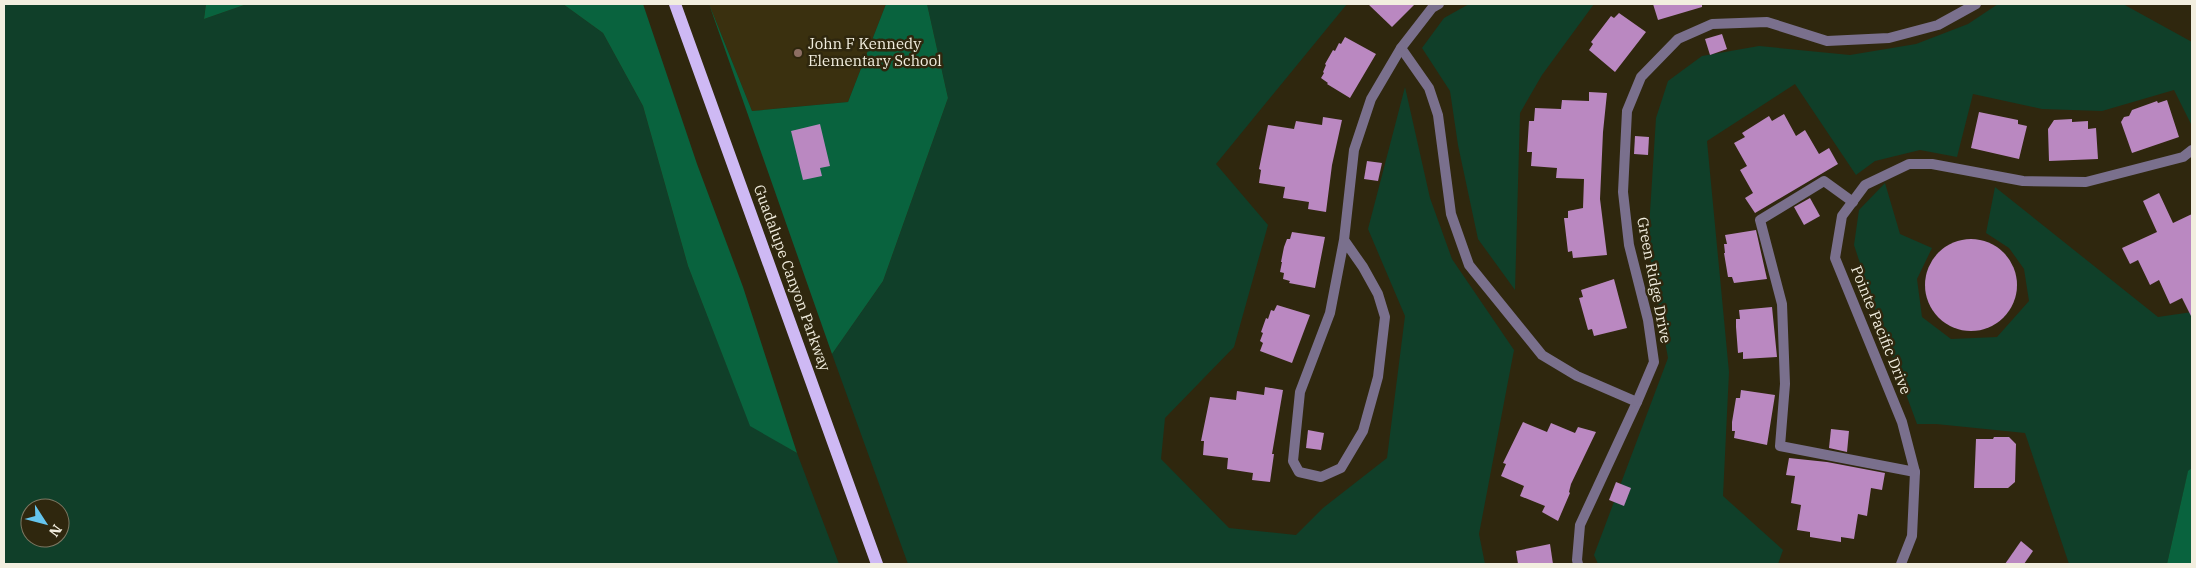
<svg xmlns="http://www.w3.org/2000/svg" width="2196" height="568" viewBox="0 0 2196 568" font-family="'IBM Plex Serif',serif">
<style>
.built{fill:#3a300f}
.green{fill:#103f29;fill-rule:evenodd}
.forest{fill:#09633e}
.building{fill:#ba88c1}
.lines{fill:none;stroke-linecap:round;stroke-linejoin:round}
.street{stroke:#7a708d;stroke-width:10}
.primary{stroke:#ceb9f4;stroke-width:12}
.education-dot{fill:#8d6e63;stroke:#2f270e;stroke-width:2}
.labels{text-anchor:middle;stroke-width:5;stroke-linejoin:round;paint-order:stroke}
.poi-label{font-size:15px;fill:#f2eedf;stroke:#2f270e;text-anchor:start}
.street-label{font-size:15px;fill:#f2eedf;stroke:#2f270e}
</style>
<rect width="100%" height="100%" fill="#2f270e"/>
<polygon class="built" points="709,4 886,4 848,102 752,111"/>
<g class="green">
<path d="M4 4H206L204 19 247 4H563L603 33 643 106 688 266 750 425 797 453 839 564H4ZM30 508H60V538H30Z"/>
<polygon points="927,4 1347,4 1216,164 1268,225 1234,347 1165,418 1161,459 1229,528 1296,535 1323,508 1387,458 1405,316 1368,229 1405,87 1430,198 1452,259 1514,350 1479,534 1485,564 908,564 832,354 883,281 948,98"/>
<polygon points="1469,4 1594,4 1542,75 1520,113 1515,290 1478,239 1458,145 1450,91 1422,48 1444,18"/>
<polygon points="1998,4 2123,4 2192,42 2192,126 2174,90 2102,111 2042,109 1973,94 1957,157 1920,150 1875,161 1856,175 1795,84 1707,141 1729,372 1723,496 1783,550 1778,564 1598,564 1594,555 1668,358 1648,244 1656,118 1668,81 1702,56 1759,46 1850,55 1916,44 1968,24"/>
<polygon points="1885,183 1900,234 1932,248 1917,279 1922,317 1951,339 1997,337 2029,301 2024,269 2009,248 1986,233 1995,187 2158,317 2192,312 2192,468 2188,472 2167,564 2069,564 2025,433 1936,424 1917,424 1878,318 1854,245 1859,210"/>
</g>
<g class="forest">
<polygon points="206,4 247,4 204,19"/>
<polygon points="563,4 643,4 697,164 743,287 797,453 750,426 688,266 643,106 603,33"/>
<polygon points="709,4 752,111 848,102 886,4 927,4 948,98 883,281 832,354"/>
<polygon points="2192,468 2192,564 2167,564 2188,471"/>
</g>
<g class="building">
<polygon points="1368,4 1415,4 1392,27"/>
<polygon points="1653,4 1702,4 1702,7 1658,20"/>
<polygon points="1619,13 1646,32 1615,72 1589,50 1593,44 1591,42 1611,16 1614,18"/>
<polygon points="1722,34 1727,49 1710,55 1705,39"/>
<polygon points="1345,37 1376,54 1350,98 1327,84 1328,83 1321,78 1324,73 1323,72 1326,65 1325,64 1333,50 1335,51 1339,43 1341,44"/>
<polygon points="1589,92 1607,93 1603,132 1600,199 1607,255 1573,258 1572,251 1568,252 1564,218 1568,218 1568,211 1583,208 1584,179 1556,178 1557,168 1531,166 1532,152 1527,152 1529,121 1534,121 1535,108 1561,109 1562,100 1589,101"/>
<polygon points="2167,100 2179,137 2132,153 2121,122 2124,117 2129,116 2132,110 2157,101 2158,103"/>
<polygon points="1979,112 2018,120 2018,124 2027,126 2019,159 1971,148"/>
<polygon points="1784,114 1796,136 1805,130 1819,154 1829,148 1838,164 1755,213 1745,198 1753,193 1740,170 1747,166 1734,143 1745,137 1742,133 1769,116 1772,121"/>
<polygon points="1323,117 1342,120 1332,165 1326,212 1308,209 1309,202 1283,198 1285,187 1259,183 1261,170 1259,169 1268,125 1294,129 1296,121 1322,125"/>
<polygon points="2072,119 2072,122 2088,121 2088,129 2096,128 2098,159 2049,161 2048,129 2054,120"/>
<polygon points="820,124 830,166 820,168 822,176 803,180 791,131"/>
<polygon points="1635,136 1649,137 1648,155 1634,154"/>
<polygon points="1367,161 1382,163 1378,181 1364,179"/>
<polygon points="2159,193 2173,223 2192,214 2192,318 2182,298 2170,304 2159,280 2150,285 2138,260 2130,264 2122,248 2157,232 2143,201"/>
<polygon points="1810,198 1820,216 1804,225 1794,207"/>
<polygon points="1756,230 1767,279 1734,283 1732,277 1728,277 1724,253 1725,253 1724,244 1727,244 1725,235"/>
<polygon points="1292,232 1325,237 1315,288 1289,283 1290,281 1283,279 1284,273 1280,272 1282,262 1281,262 1284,247 1287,239 1290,239"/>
<circle cx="1971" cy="285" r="46"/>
<polygon points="1614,279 1627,328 1594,336 1592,329 1588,330 1579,298 1583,297 1581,290"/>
<polygon points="1277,305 1310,315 1292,363 1260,351 1263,343 1260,341 1263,333 1261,332 1266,318 1268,319 1271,310 1274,311"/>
<polygon points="1772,307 1777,357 1743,359 1743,352 1738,353 1736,327 1736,319 1740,319 1739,310"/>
<polygon points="1265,387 1283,390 1272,454 1274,454 1270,482 1252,480 1253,473 1227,469 1228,458 1203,455 1204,441 1201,441 1210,397 1236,400 1237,391 1264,395"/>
<polygon points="1741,390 1775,395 1767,445 1734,438 1735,431 1732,431 1732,422 1736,398 1740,398"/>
<polygon points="1523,422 1547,432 1551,423 1575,433 1578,427 1596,432 1571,484 1569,492 1570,493 1558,521 1542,512 1545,506 1520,496 1524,486 1501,476 1506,464 1503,463"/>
<polygon points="1831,429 1849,431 1847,452 1829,448"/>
<polygon points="1308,430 1324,433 1321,450 1306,448"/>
<polygon points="1994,437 2009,437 2016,444 2015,482 2008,488 1974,488 1976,439 1993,439"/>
<polygon points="1789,458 1827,462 1885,473 1882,490 1871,488 1867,516 1858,514 1854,539 1841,537 1841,542 1810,537 1810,532 1797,530 1801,505 1791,503 1795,476 1786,475"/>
<polygon points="1616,482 1631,488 1624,506 1609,500"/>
<polygon points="2021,541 2033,551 2024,564 2005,564"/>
<polygon points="1550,544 1553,564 1518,564 1516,551"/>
</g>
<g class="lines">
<g class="street">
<polyline points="1401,48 1429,88 1438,115 1451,214 1469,265 1542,355 1577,376 1637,402 1580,525 1577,560 1578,564"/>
<polyline points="1853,202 1824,181 1760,220 1782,304 1785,384 1780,446 1915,472"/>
<polyline points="1344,240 1363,267 1378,294 1385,317 1378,377 1363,431 1341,468 1321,477 1299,472 1293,461 1300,392 1330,313 1344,240 1354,150 1371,99 1401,48 1432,8 1439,4"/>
<polyline points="1637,402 1654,362 1648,320 1629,245 1623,192 1627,111 1641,77 1678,39 1712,24 1767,22 1827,41 1889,38 1938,25 1976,4"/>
<polyline points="1901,564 1912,536 1915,472 1902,422 1835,258 1842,216 1865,185 1909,164 1932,164 2023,181 2086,182 2183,157 2192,150"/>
</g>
<polyline class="primary" points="675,4 877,564"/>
</g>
<circle class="education-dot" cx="798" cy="53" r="5"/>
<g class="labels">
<g class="poi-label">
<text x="808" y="49">John F Kennedy<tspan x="808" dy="17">Elementary School</tspan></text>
</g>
<g class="street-label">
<text transform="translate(792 278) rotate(70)" y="5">Guadalupe Canyon Parkway</text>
<text transform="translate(1654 280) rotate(79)" y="5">Green Ridge Drive</text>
<text transform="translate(1881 330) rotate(68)" y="5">Pointe Pacific Drive</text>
</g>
</g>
<rect width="2196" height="568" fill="none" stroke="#f2eedf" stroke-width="10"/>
<g transform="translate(45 523) rotate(126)"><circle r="24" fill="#2f270e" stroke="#7d7762"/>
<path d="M0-4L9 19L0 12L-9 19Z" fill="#65c5ee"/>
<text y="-8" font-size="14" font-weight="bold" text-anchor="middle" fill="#f2eedf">N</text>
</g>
</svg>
